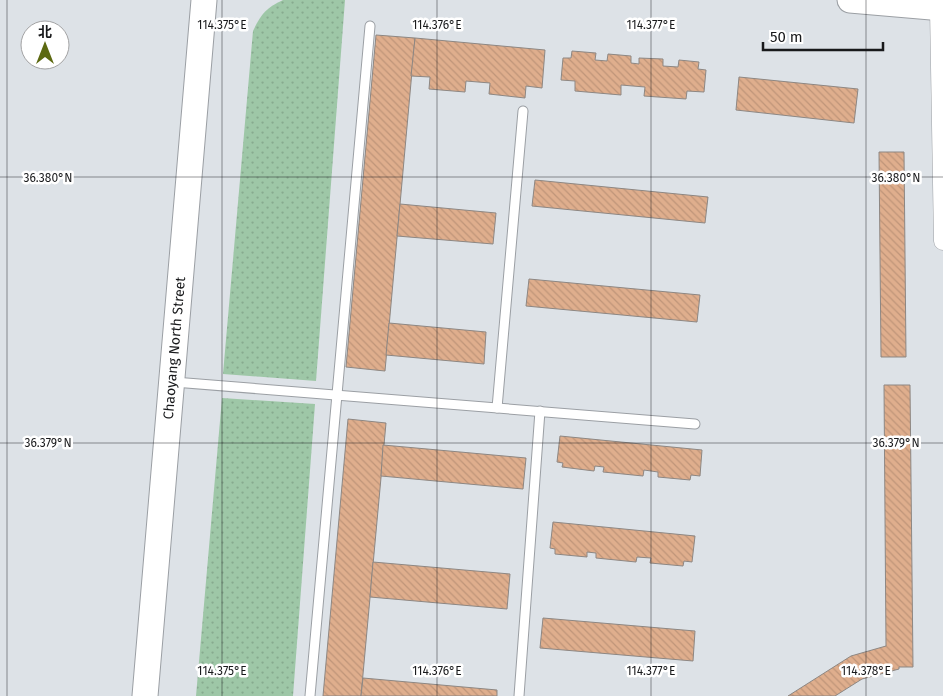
<svg xmlns="http://www.w3.org/2000/svg" width="943" height="696" viewBox="0 0 943 696" font-family="'Fira Sans','Noto Sans SC',sans-serif">
<style>
.grass{fill:url(#grass-dots)}
.building{fill:url(#building-back-hatch);stroke:#8d8783}
.lines{fill:none;stroke-linecap:round;stroke-linejoin:round}
.lane-casing{stroke:#9b9fa4;stroke-width:11}
.street-casing{stroke:#9b9fa4;stroke-width:19}
.secondary-casing{stroke:#9b9fa4;stroke-width:27}
.lane{stroke:#fff;stroke-width:9}
.street{stroke:#fff;stroke-width:18}
.secondary{stroke:#fff;stroke-width:25}
.ticks{fill:none;stroke:#18191b;stroke-width:1;stroke-opacity:0.45}
.labels{text-anchor:middle;stroke-width:5;stroke-linejoin:round;paint-order:stroke}
.street-label{font-size:14px;fill:#18191b;stroke:#fff}
.ticks-label{font-size:12px;text-anchor:middle;fill:#18191b;stroke:#fff;stroke-width:5;stroke-linejoin:round;paint-order:stroke}
</style>
<defs>
<pattern id="grass-dots" width="8" height="8" patternUnits="userSpaceOnUse" patternTransform="scale(1.25)"><rect width="8" height="8" fill="#9ec7a7"/><path d="M2 2h.1M6 6h.1" fill="none" stroke="#87aa8f" stroke-width="1.8" stroke-linecap="round"/></pattern>
<pattern id="building-back-hatch" width="6" height="6" patternUnits="userSpaceOnUse" patternTransform="scale(1.25)"><rect width="6" height="6" fill="#dfae8d"/><path d="M-1 5l2 2M0 0l6 6M5-1l2 2" fill="none" stroke="#bf9579"/></pattern>
</defs>
<rect width="100%" height="100%" fill="#dde2e7"/>
<g class="grass">
<path d="M283 0H345L316 381 223 374 253 31C261 14 266 8 283 0Z"/>
<polygon points="222,398 315,404 293,696 196,696"/>
</g>
<g class="building">
<polygon points="376,35 415,38 385,371 346,367"/>
<polygon points="415,38 545,50 542,88 526,86 525,98 489,94 490,83 466,81 465,92 429,89 430,77 411,76"/>
<polygon points="572,51 596,53 595,60 607,61 608,54 631,56 631,63 639,64 639,58 663,59 663,66 678,67 679,60 699,62 698,69 706,70 704,92 687,91 686,99 644,96 645,87 621,85 621,95 575,91 575,81 561,80 563,58 571,58"/>
<polygon points="739,77 858,89 854,123 736,110"/>
<polygon points="879,152 904,152 906,357 881,357"/>
<polygon points="535,180 708,197 705,223 532,206"/>
<polygon points="400,204 496,213 493,244 397,236"/>
<polygon points="529,279 700,295 697,322 526,306"/>
<polygon points="389,323 486,332 484,364 386,355"/>
<polygon points="884,385 910,385 913,667 899,667 899,669 862,679 835,696 788,696 851,656 886,646"/>
<polygon points="348,419 386,423 361,696 323,696"/>
<polygon points="560,436 702,450 700,476 691,475 690,480 658,477 658,472 644,470 643,476 603,472 604,467 595,466 594,471 562,467 563,463 557,462"/>
<polygon points="383,445 526,458 523,489 381,476"/>
<polygon points="553,522 695,536 692,562 684,561 683,566 650,563 651,558 637,557 636,562 596,558 596,553 587,552 587,557 555,554 555,549 550,548"/>
<polygon points="373,562 510,574 507,609 370,597"/>
<polygon points="543,618 695,631 693,661 540,648"/>
<polygon points="363,678 497,690 497,696 361,696"/>
</g>
<g class="lines">
<g class="lane-casing">
<g id="lane">
<polyline points="174,382 695,424"/>
<polyline points="497,408 523,111"/>
<polyline points="310,696 370,26"/>
<polyline points="519,696 540,411"/>
</g>
</g>
<g class="street-casing">
<polyline id="street" points="939,8 943,241"/>
</g>
<g class="secondary-casing">
<g id="secondary">
<polyline points="850,0 943,8"/>
<polyline points="145,696 204,0"/>
</g>
</g>
<use href="#lane" class="lane"/>
<use href="#street" class="street"/>
<use href="#secondary" class="secondary"/>
</g>
<path class="ticks" d="M7 0V696M222 0V696M437 0V696M651 0V696M866 0V696M0 177H943M0 443H943"/>
<g class="labels">
<g class="street-label">
<text transform="translate(174 348) rotate(-85)" y="5">Chaoyang North Street</text>
</g>
</g>
<g class="ticks-label">
<text x="222" y="29">114.375°E</text>
<text x="437" y="29">114.376°E</text>
<text x="651" y="29">114.377°E</text>
<text x="48" y="182">36.380°N</text>
<text x="896" y="182">36.380°N</text>
<text x="48" y="447">36.379°N</text>
<text x="896" y="447">36.379°N</text>
<text x="222" y="675">114.375°E</text>
<text x="437" y="675">114.376°E</text>
<text x="651" y="675">114.377°E</text>
<text x="866" y="675">114.378°E</text>
</g>
<g transform="translate(45 45)"><circle r="24" fill="#ffffff" stroke="#a3a3a4"/>
<path d="M0-4L9 19L0 12L-9 19Z" fill="#5c6911"/>
<text y="-8" font-size="14" font-weight="bold" text-anchor="middle" fill="#18191b">北</text>
</g>
<path d="M763 42v8h120v-8" fill="none" stroke="#18191b" stroke-width="2.5"/>
<text x="770" y="42" font-size="15" fill="#18191b" stroke="#ffffff" stroke-width="4" paint-order="stroke">50 m</text>
</svg>
